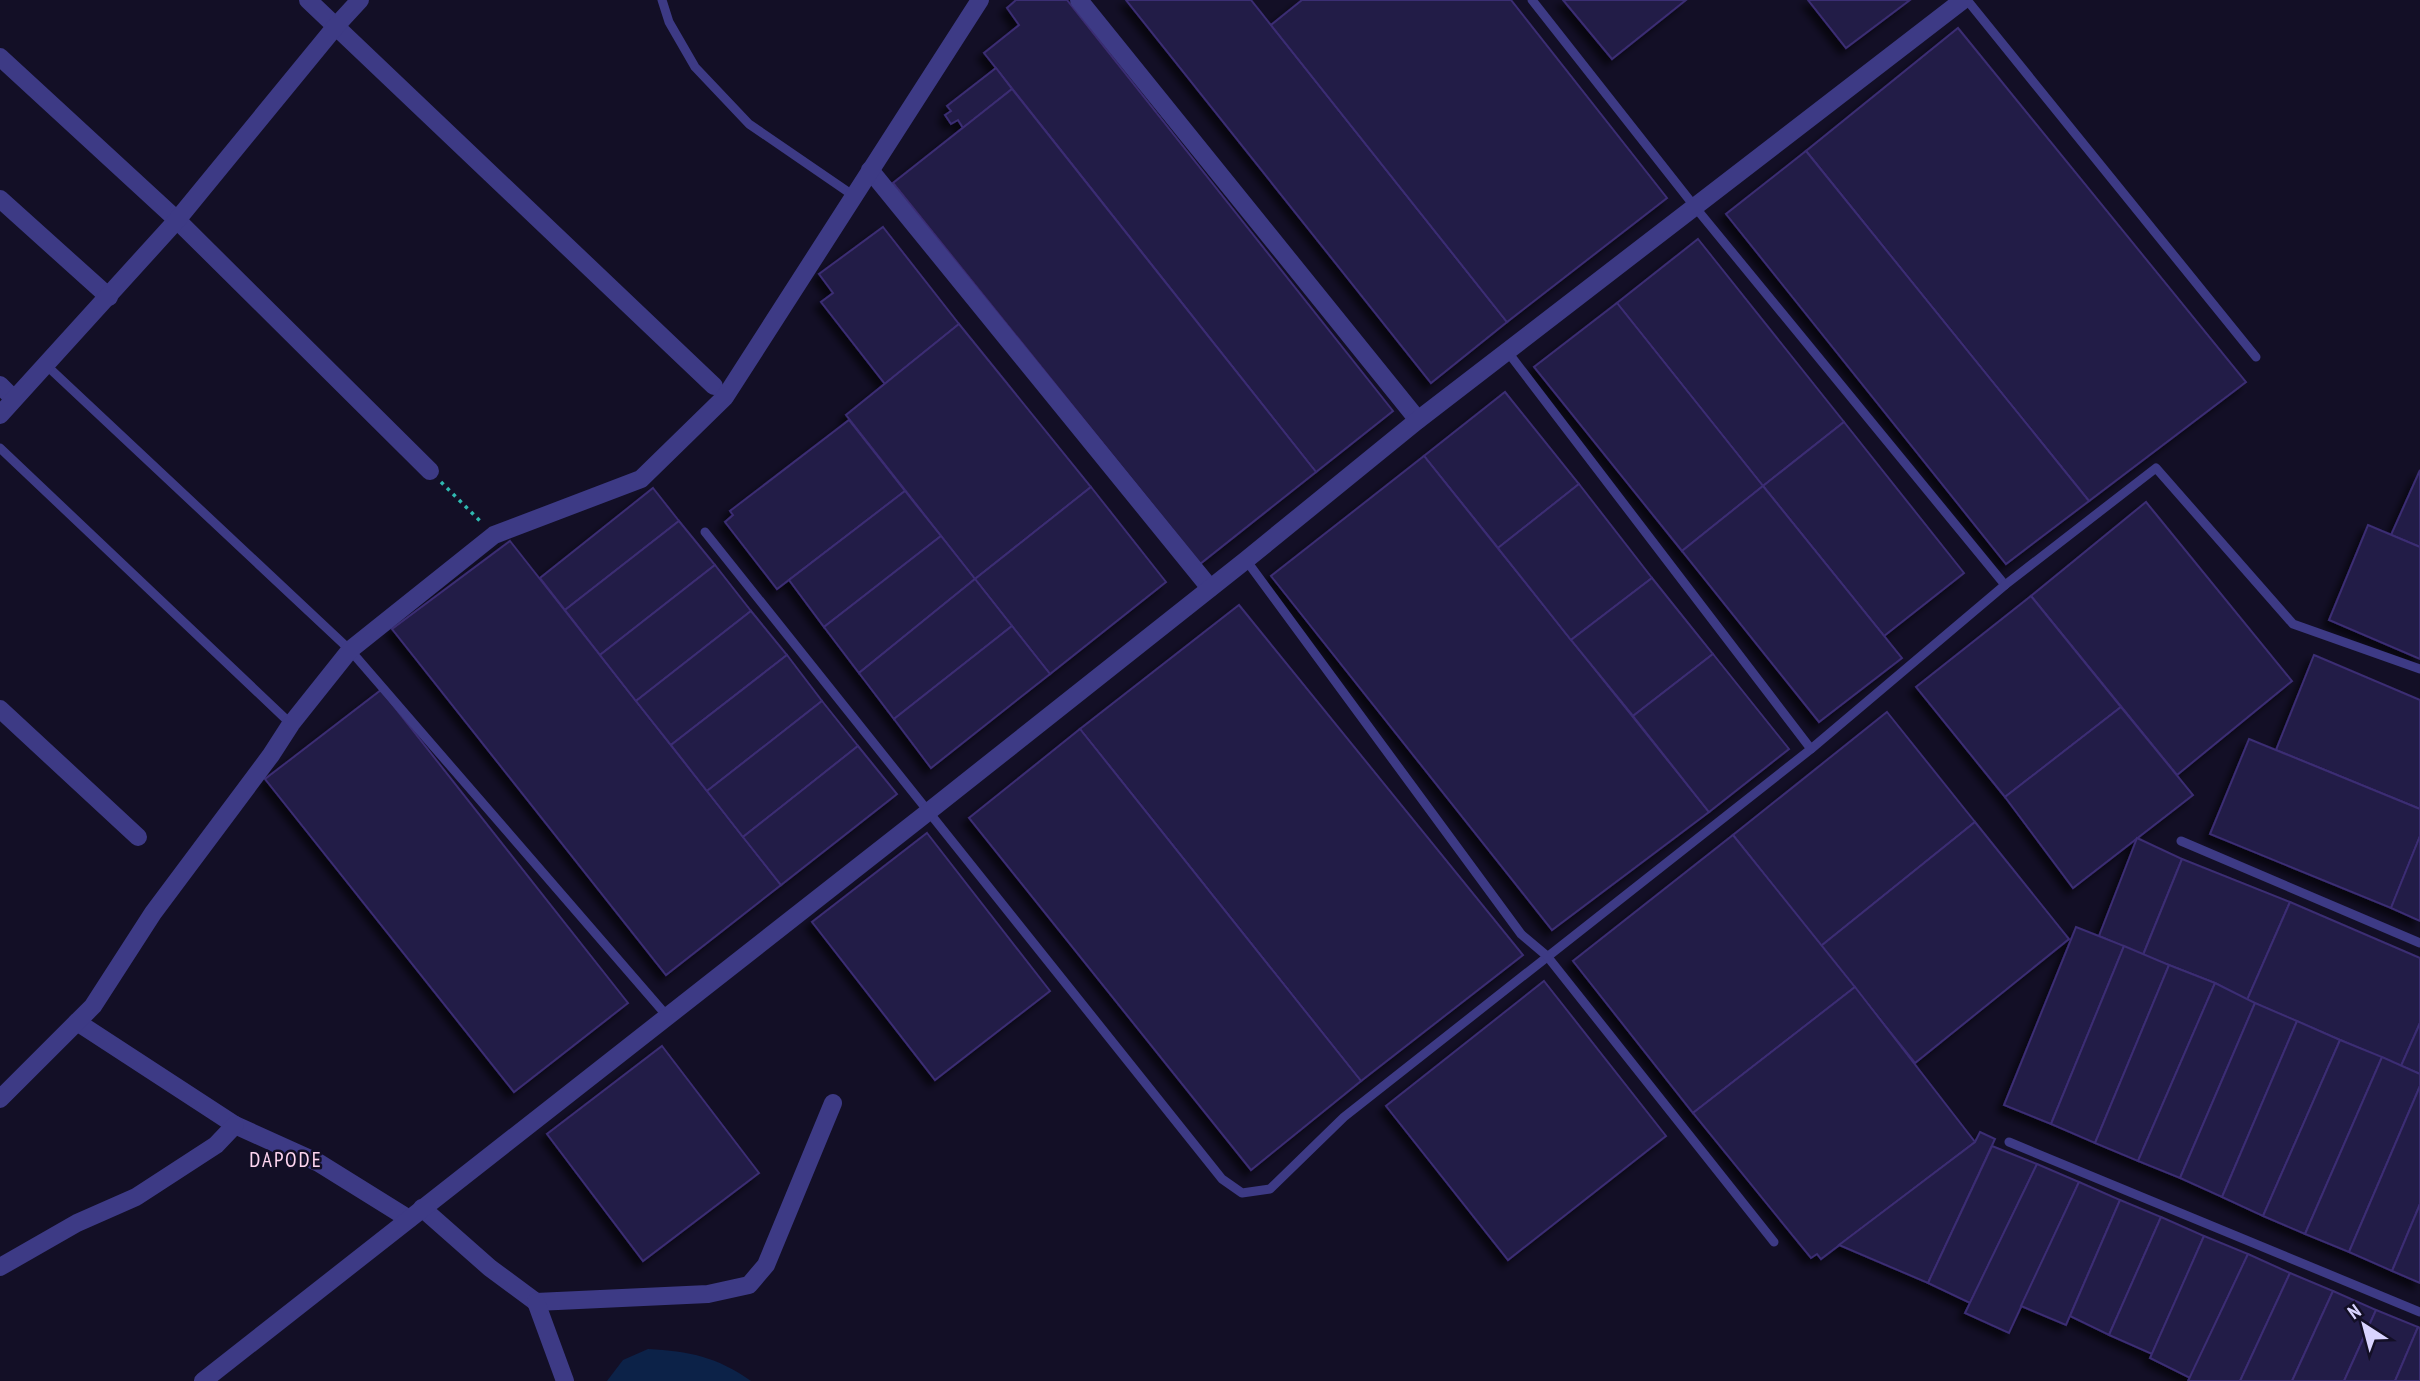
<svg xmlns="http://www.w3.org/2000/svg" width="2420" height="1381" viewBox="0 0 2420 1381" font-family="'PT Sans Narrow',sans-serif">
<style>
.water{fill:#0c2248}
.building{fill:#241b47;stroke:#3b2d73;stroke-width:2;filter:url(#shadow)}
.lines{fill:none;stroke-linecap:round;stroke-linejoin:round}
.path{stroke:#2fb8b0;stroke-width:3.5;stroke-dasharray:3.5 5;stroke-linecap:butt}
.lane{stroke:#3d3a85;stroke-width:9}
.street{stroke:#3d3a85;stroke-width:18}
.labels{text-anchor:middle;stroke-width:5;stroke-linejoin:round;paint-order:stroke}
.quarter-label{font-size:21px;letter-spacing:2px;fill:#ffd6f0;stroke:#130f26}
</style>
<defs>
<filter id="shadow"><feDropShadow dx="-6" dy="6" stdDeviation="3.5" flood-color="#0009"/></filter>
</defs>
<rect width="100%" height="100%" fill="#130f26"/>
<path class="water" d="M648 1349C689 1351 717 1357 751 1381H607L623 1360Z"/>
<g class="building">
<polygon points="1016,0 1067,0 1393,411 1316,472 984,53 1019,25 1007,8"/>
<polygon points="1126,0 1251,0 1507,322 1431,383"/>
<polygon points="1302,0 1511,0 1667,198 1507,322 1271,25"/>
<polygon points="1563,0 1686,0 1612,59"/>
<polygon points="1808,0 1910,0 1846,48"/>
<polygon points="1958,28 2246,382 2089,501 1806,151"/>
<polygon points="996,68 1012,89 963,128 958,120 951,124 945,115 951,111 947,106"/>
<polygon points="1012,89 1316,472 1200,564 893,183"/>
<polygon points="1806,151 2089,501 2006,564 1726,214"/>
<polygon points="883,227 959,324 885,384 821,302 833,293 819,274"/>
<polygon points="1698,239 1844,422 1763,486 1617,303"/>
<polygon points="1617,303 1763,486 1682,551 1534,367"/>
<polygon points="959,324 1091,487 975,579 846,415"/>
<polygon points="1505,392 1579,484 1498,548 1424,456"/>
<polygon points="849,420 905,491 777,589 725,522 733,515 730,511"/>
<polygon points="1844,422 1964,573 1884,636 1763,486"/>
<polygon points="1424,456 1709,812 1552,930 1271,576"/>
<polygon points="2420,470 2420,547 2391,535"/>
<polygon points="1579,484 1652,578 1571,640 1498,548"/>
<polygon points="1763,486 1902,658 1819,722 1682,551"/>
<polygon points="1091,487 1166,582 1050,674 975,579"/>
<polygon points="653,488 679,521 565,610 540,578"/>
<polygon points="905,491 941,536 824,627 789,580"/>
<polygon points="2146,502 2292,681 2177,775 2031,596"/>
<polygon points="679,521 715,565 600,655 565,610"/>
<polygon points="2368,525 2420,547 2420,659 2329,620"/>
<polygon points="941,536 975,579 859,673 824,627"/>
<polygon points="510,541 781,885 666,975 392,629"/>
<polygon points="715,565 751,611 636,701 600,655"/>
<polygon points="1652,578 1713,654 1633,716 1571,640"/>
<polygon points="975,579 1012,626 894,719 859,673"/>
<polygon points="2031,596 2121,707 2005,797 1916,687"/>
<polygon points="1239,605 1523,955 1361,1081 1080,729"/>
<polygon points="751,611 787,655 671,745 636,701"/>
<polygon points="1012,626 1050,674 931,768 894,719"/>
<polygon points="1713,654 1789,749 1709,812 1633,716"/>
<polygon points="787,655 822,701 707,791 671,745"/>
<polygon points="2314,655 2420,700 2420,809 2276,750"/>
<polygon points="381,690 628,1003 514,1092 265,779"/>
<polygon points="822,701 858,746 743,837 707,791"/>
<polygon points="2121,707 2193,795 2073,888 2005,797"/>
<polygon points="1887,712 1975,822 1821,946 1733,835"/>
<polygon points="1080,729 1361,1081 1251,1170 969,818"/>
<polygon points="2249,739 2420,809 2420,836 2391,908 2210,834"/>
<polygon points="858,746 897,794 781,885 743,837"/>
<polygon points="1975,822 2069,939 1915,1063 1821,946"/>
<polygon points="927,833 1050,991 935,1080 812,922"/>
<polygon points="1733,835 1855,987 1693,1113 1573,961"/>
<polygon points="2420,836 2420,921 2391,908"/>
<polygon points="2137,838 2182,859 2143,955 2099,936"/>
<polygon points="2182,859 2290,902 2247,1000 2215,983 2143,955"/>
<polygon points="2290,902 2420,958 2420,1023 2401,1066 2247,1000"/>
<polygon points="2076,927 2124,946 2051,1124 2004,1105"/>
<polygon points="2124,946 2169,965 2095,1143 2051,1124"/>
<polygon points="2169,965 2215,983 2138,1161 2095,1143"/>
<polygon points="1544,981 1666,1136 1508,1260 1386,1106"/>
<polygon points="2215,983 2255,1003 2180,1178 2138,1161"/>
<polygon points="1855,987 1975,1142 1821,1259 1817,1254 1811,1258 1693,1113"/>
<polygon points="2255,1003 2297,1021 2222,1197 2180,1178"/>
<polygon points="2297,1021 2340,1040 2263,1216 2222,1197"/>
<polygon points="2420,1023 2420,1074 2401,1066"/>
<polygon points="2340,1040 2382,1057 2305,1234 2263,1216"/>
<polygon points="662,1046 759,1173 643,1261 547,1134"/>
<polygon points="2382,1057 2420,1074 2420,1086 2349,1252 2305,1234"/>
<polygon points="2420,1086 2420,1204 2392,1271 2349,1252"/>
<polygon points="1980,1132 1995,1139 1928,1283 1839,1245 1975,1142"/>
<polygon points="1992,1146 2037,1164 1970,1303 1928,1283"/>
<polygon points="2037,1164 2079,1182 2009,1333 1965,1313"/>
<polygon points="2079,1182 2120,1200 2066,1325 2021,1306"/>
<polygon points="2120,1200 2161,1217 2109,1335 2070,1316"/>
<polygon points="2420,1204 2420,1283 2392,1271"/>
<polygon points="2161,1217 2204,1236 2152,1354 2109,1335"/>
<polygon points="2204,1236 2248,1254 2190,1378 2150,1358"/>
<polygon points="2248,1254 2290,1273 2240,1381 2188,1381"/>
<polygon points="2290,1273 2333,1291 2292,1381 2240,1381"/>
<polygon points="2333,1291 2376,1310 2344,1381 2292,1381"/>
<polygon points="2376,1310 2418,1327 2395,1381 2344,1381"/>
<polygon points="2418,1327 2420,1328 2420,1381 2395,1381"/>
</g>
<g class="lines">
<polyline class="path" points="441,482 480,521"/>
<g class="lane">
<polyline points="662,0 669,22 695,67 749,124 854,196"/>
<polyline points="1532,0 1695,207 2005,585"/>
<polyline points="1967,0 2256,357"/>
<polyline points="1507,351 1811,749"/>
<polyline points="46,365 350,650 667,1016"/>
<polyline points="0,448 291,724"/>
<polyline points="705,532 1222,1179 1242,1193 1270,1189 1344,1117 1811,749 2005,585 2156,468 2293,624 2420,669"/>
<polyline points="1246,560 1521,934 1547,956 1774,1242"/>
<polyline points="2181,841 2420,943"/>
<polyline points="2009,1142 2420,1312"/>
</g>
<g class="street">
<polyline points="308,0 714,386"/>
<polyline points="1079,0 1418,420"/>
<polyline points="0,57 177,220 430,471"/>
<polyline points="870,170 1210,588"/>
<polyline points="0,199 109,297"/>
<polyline points="0,385 14,399"/>
<polyline points="0,415 177,220 336,26 360,0"/>
<polyline points="0,709 138,837"/>
<polyline points="77,1022 235,1125 319,1163 409,1219"/>
<polyline points="0,1099 93,1006 153,913 271,755 291,724 350,650 494,535 641,479 725,397 980,0"/>
<polyline points="422,1208 490,1268 536,1302 708,1294 749,1285 766,1265 833,1103"/>
<polyline points="0,1267 77,1223 136,1197 216,1145 235,1125"/>
<polyline points="536,1302 565,1381"/>
<polyline points="203,1381 928,812 1246,560 1418,420 1963,0"/>
</g>
</g>
<g class="labels">
<g class="quarter-label">
<text x="286" y="1167">DAPODE</text>
</g>
</g>
<g transform="translate(2364 1325) rotate(324)" stroke="#130f26" stroke-width="5" paint-order="stroke">
<path d="M0-5L12 26L0 18L-12 26Z" fill="#d9d4ff"/>
<text y="-10" font-size="19" font-weight="bold" text-anchor="middle" fill="#d9d4ff">N</text>
</g>
</svg>
